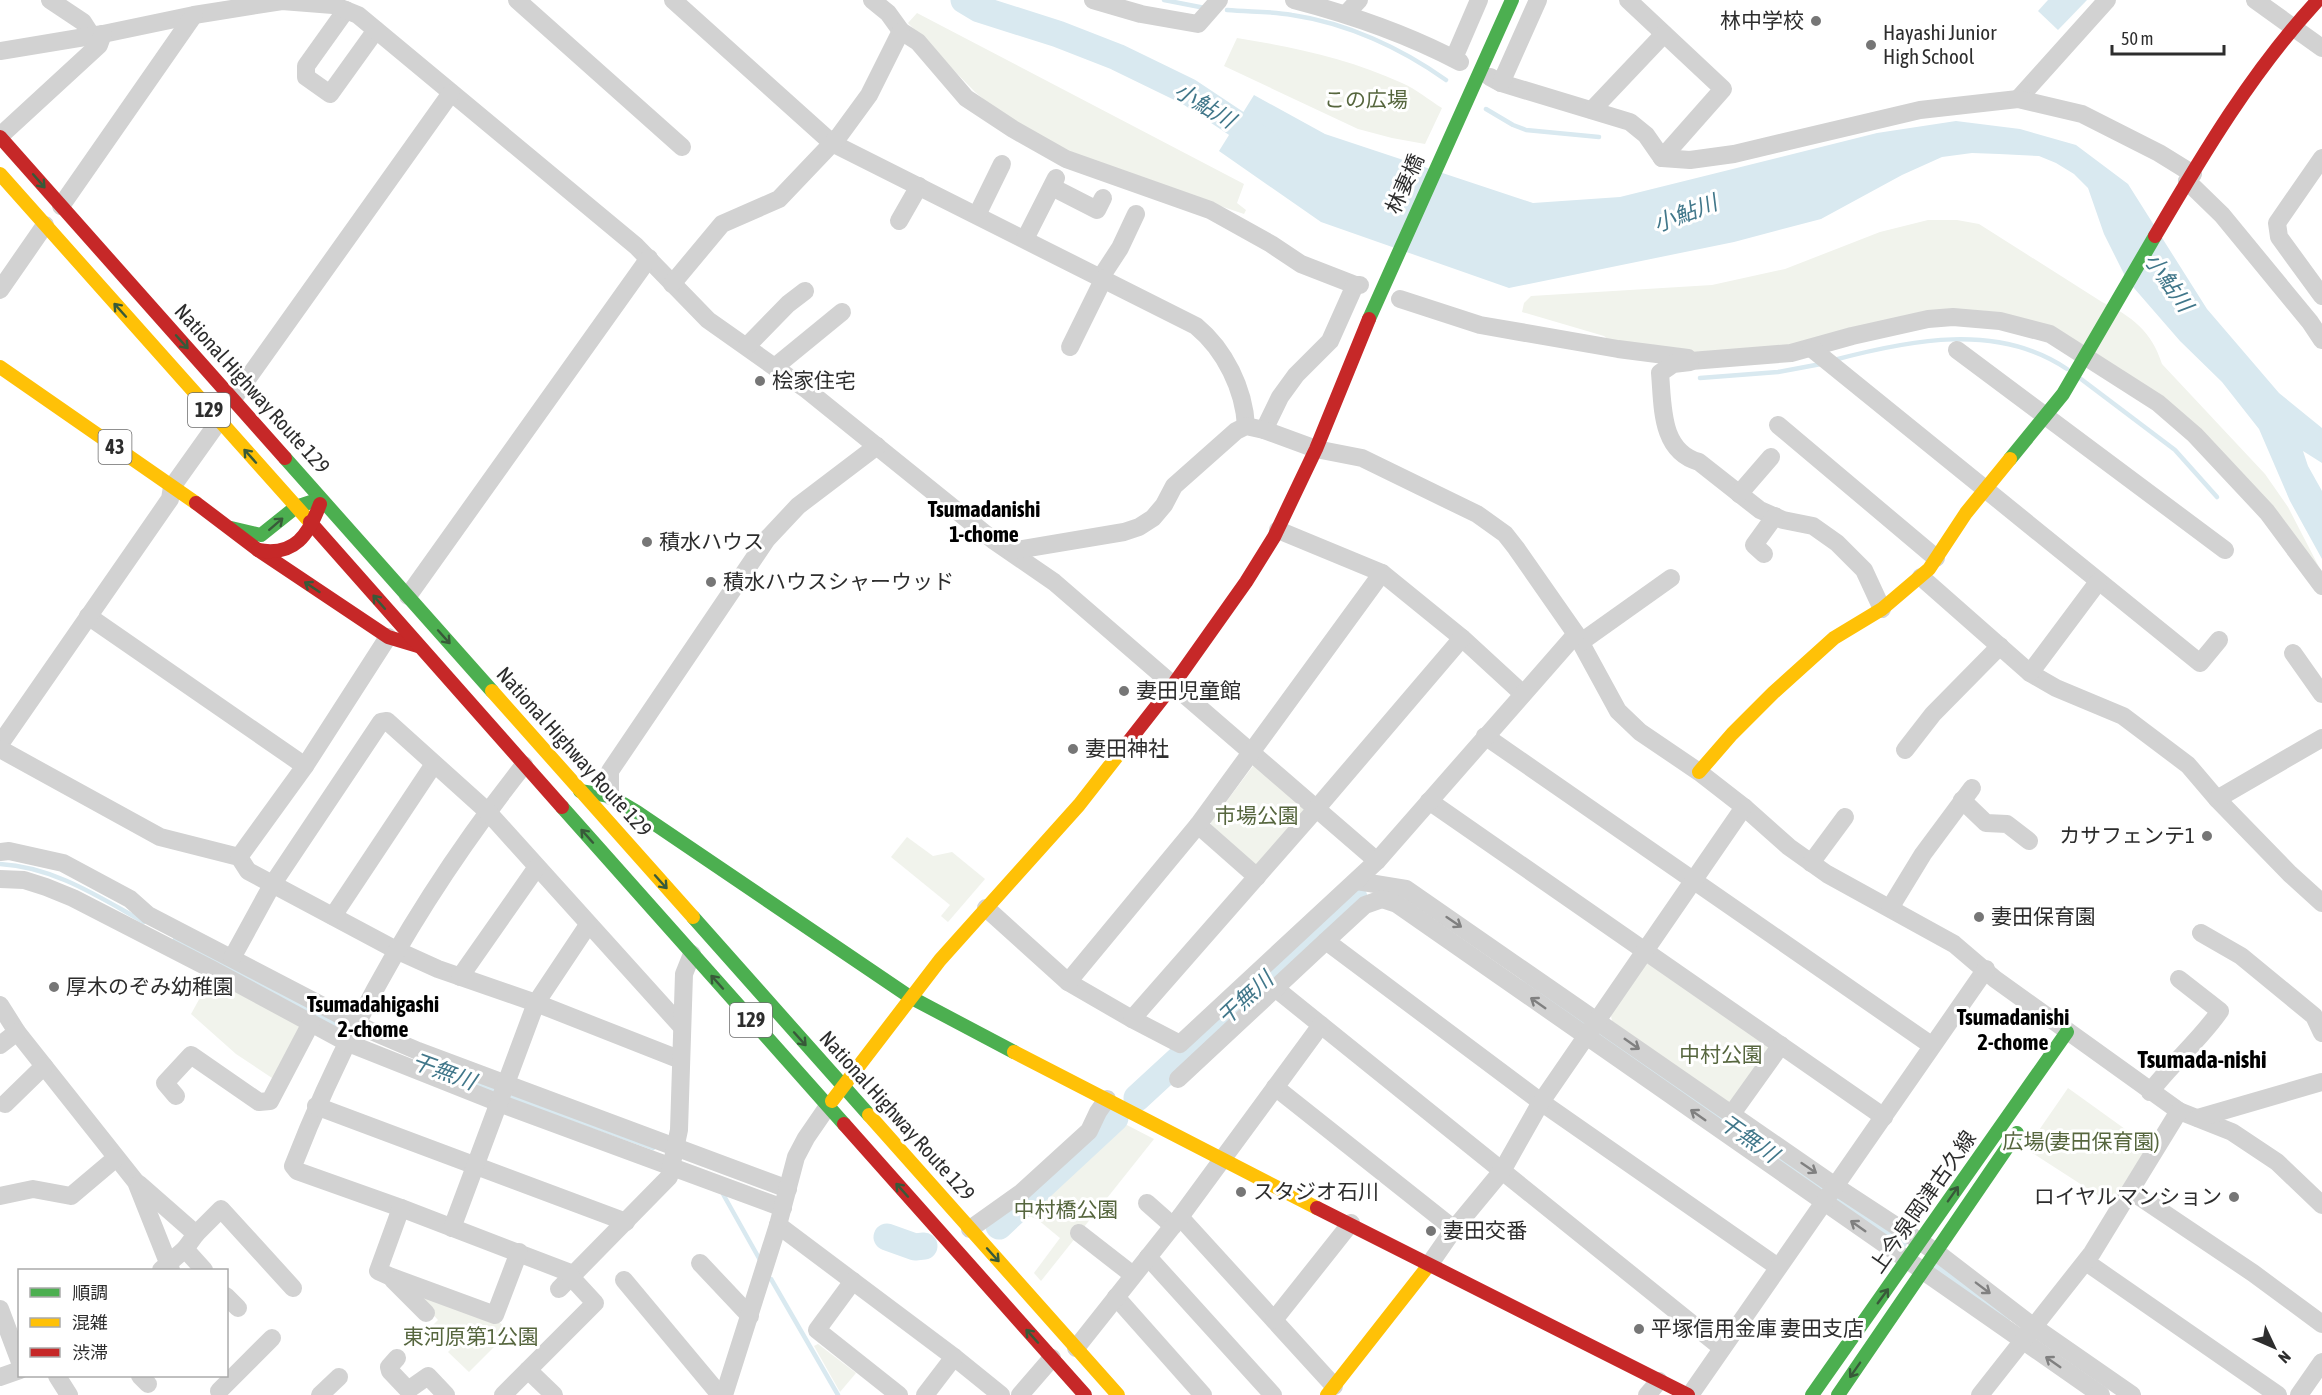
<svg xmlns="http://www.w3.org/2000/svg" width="2322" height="1395" viewBox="0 0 2322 1395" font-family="'Asap Condensed','Noto Sans JP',sans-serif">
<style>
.green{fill:#f1f3ec}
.water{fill:#d9e9f0}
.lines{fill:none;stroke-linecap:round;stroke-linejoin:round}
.stream{stroke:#d9e9f0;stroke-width:4.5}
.river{stroke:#d9e9f0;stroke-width:27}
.street{stroke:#d2d2d2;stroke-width:18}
.fast{stroke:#4caf50;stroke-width:14}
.slow{stroke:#ffc107;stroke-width:14}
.jam{stroke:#c62828;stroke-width:14}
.oneway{stroke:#385a39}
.oneway2{stroke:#808080}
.poi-dot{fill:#767676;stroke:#fff;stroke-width:2}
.labels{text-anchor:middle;stroke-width:6;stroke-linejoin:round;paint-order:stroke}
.shield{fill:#fff;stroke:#6c6c6c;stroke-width:1.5}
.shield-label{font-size:20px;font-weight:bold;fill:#2d2d2d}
.poi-label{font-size:21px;fill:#2d2d2d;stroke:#fff;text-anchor:start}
.park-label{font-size:21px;fill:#56663e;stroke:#fff}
.street-label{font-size:21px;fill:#2d2d2d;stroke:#fff}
.water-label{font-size:22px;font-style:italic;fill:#41778a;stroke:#fff}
.neighbourhood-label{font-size:22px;font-weight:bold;fill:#000;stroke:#fff}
.quarter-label{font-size:24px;font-weight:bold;fill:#000;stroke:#fff}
</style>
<rect width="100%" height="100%" fill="#fff"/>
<g class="green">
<polygon points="917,13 1244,184 1237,203 1246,210 1244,214 1072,156 1013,124 975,92 908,23"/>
<path d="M1237 38C1293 47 1350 59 1402 83 1416 89 1429 100 1442 108L1425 144 1392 138 1358 129 1224 66Z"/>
<path d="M1928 220H1957L1979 224 2102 302C2132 316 2152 332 2162 364L2265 474 2288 507 2319 567 2239 473 2096 356 1960 312 1805 344 1695 356 1612 343 1604 336 1522 312 1524 303 1531 296 1712 285 1785 269 1880 232Z"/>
<polygon points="1259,765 1304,806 1305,811 1258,864 1252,865 1211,829 1211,822 1253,766"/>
<polygon points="907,837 933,856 952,852 985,879 948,922 941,916 950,905 891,857"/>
<polygon points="1653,963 1769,1042 1769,1054 1735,1101 1725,1103 1612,1021 1610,1010 1644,964"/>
<polygon points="212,976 300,1022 301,1030 275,1080 236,1054 191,1014"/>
<polygon points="2068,1088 2150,1147 2113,1205 2026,1149"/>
<polygon points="1123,1123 1154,1139 1041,1281 1034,1273 1060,1238 1037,1219 1023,1214"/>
<polygon points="424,1294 499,1322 510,1331 469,1372 448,1352 451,1349 430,1328 438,1320 419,1299"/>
<polygon points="818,1344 856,1373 840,1392 814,1346"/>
</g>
<g class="water">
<polygon points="2048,0 2087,0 2058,30 2038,11"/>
<polygon points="1254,95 1325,134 1533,203 1620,197 1877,133 1956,121 2020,129 2076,145 2128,184 2207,309 2279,393 2322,428 2322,463 2303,451 2308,466 2322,491 2322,559 2290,501 2259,429 2222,382 2180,341 2127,280 2104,234 2088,188 2074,174 2056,163 2039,156 1999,154 1972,153 1942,157 1902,175 1821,219 1734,242 1509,288 1321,222 1219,151"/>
</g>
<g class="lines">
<g class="stream">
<polyline points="1164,0 1205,8"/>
<path d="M1227 10C1249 12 1271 11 1292 15 1347 23 1401 48 1446 80"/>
<polyline points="1486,109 1513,125 1526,130 1599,137"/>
<path d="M1834 360C1909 340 1998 322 2067 369"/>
<polyline points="1700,378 1778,372 1821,364"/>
<polyline points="2081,379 2175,450 2217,497"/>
<path d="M0 864C54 867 99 897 144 922"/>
<polyline points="175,939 348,1031"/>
<polyline points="441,1070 498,1092"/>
<polyline points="506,1095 653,1148"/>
<polyline points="723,1194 760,1260"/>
<polyline points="771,1279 838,1395"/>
</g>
<g class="river">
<polyline points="964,0 979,9 1058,34 1117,57 1189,92 1267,144"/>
<polyline points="1533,987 1578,1020"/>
<polyline points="1604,1037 1895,1238"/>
<polyline points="1137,1098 1354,898"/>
<polyline points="999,1226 1115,1118"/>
<polyline points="887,1237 915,1247 924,1246"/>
<polyline points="1946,1273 2000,1311"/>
</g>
<g class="street">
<polyline points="50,0 83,22 92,36"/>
<polyline points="517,0 682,147"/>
<path d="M673 0 832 143 1196 326C1225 350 1244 389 1246 426"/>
<polyline points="872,0 888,13 901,31 918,42 966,98 1013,129 1066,159 1210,210 1271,244 1301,264 1355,285 1360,285"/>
<polyline points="1093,0 1141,14 1198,24 1219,0"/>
<path d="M1294 0C1352 15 1407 34 1460 62"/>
<polyline points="1628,0 1723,89 1662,158"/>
<polyline points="2255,0 2322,48"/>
<polyline points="346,10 306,66 306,77 330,94 376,30"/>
<polyline points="1346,14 1359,0"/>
<polyline points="0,51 103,34 194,15 282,1 333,5 358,15 636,246 708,320 807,390 993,540 1054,582 1377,861"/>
<polyline points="1454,58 1479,0"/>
<polyline points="1490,77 1501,83 1630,122 1646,135 1662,158"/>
<polyline points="1501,83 1538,0"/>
<polyline points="2018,99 2107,0"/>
<polyline points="1592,110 1664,34"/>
<polyline points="0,136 99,45 103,34"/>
<polyline points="1662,158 1690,160 1734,154 1920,110 2018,99 2082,114 2159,153 2193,174"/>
<polyline points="2322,158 2277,223 2279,237 2322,296"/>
<polyline points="2187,181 2222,215 2310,322 2322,340"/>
<polyline points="1052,187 1097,210 1103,198"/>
<polyline points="61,206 194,15"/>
<polyline points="977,215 1002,164"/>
<polyline points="899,221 919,186"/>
<polyline points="1025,239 1056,178"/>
<polyline points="1101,277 1120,248 1136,214"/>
<polyline points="672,284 722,224 779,199 839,136 869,95 901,31"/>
<polyline points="0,290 45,225"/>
<polyline points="1400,299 1480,325 1618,349 1688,358 1691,361 1791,353 1852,336 1928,319 1953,317 2000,321 2050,334 2158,403 2195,435 2267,512 2322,586"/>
<polyline points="747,346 788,304 805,291"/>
<polyline points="1070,347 1104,278"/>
<polyline points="1811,348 2200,663 2219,640"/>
<polyline points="1957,350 2225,550"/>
<path d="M1690 362 1673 364 1660 373C1663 406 1660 451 1699 462L1760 510 1783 520 1813 526 1837 543 1864 570 1882 609"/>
<polyline points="776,366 842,312"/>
<polyline points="233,399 451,93"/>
<polyline points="1778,425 1936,558"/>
<polyline points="1264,430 1280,397 1296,375 1330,341 1355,285"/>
<polyline points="1739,494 1771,457"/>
<polyline points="1278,530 1382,573 1462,638 1523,694"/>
<polyline points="1011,551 1124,532 1139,527 1153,518 1164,505 1174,486 1236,431 1246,426 1264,430 1316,449 1362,458 1477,514 1505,534 1516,548 1576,634 1618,711 1640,732 1699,772 1744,807 1789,847 1827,874 1954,944 1995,979 2179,1111 2232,1132 2277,1162 2322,1205"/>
<polyline points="1764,554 1754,545 1775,516"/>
<polyline points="1921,577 2030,673 2056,688 2123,716 2188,765 2217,799 2290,874 2322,903"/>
<polyline points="408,596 649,258"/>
<polyline points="88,616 305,766"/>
<polyline points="1581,642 1671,578"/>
<polyline points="2293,653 2322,694"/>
<polyline points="2030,673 2098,582"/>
<polyline points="1485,736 1931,1045"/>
<polyline points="0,744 170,499 172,487 219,421"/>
<polyline points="0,749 160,837 239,857 248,871 396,950 438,969 536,1003 681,1060"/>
<polyline points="1905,750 1933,714 2000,646"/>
<path d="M524 765C428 886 349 1022 293 1166L297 1171 401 1208 573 1274"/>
<polyline points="610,796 610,771 767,539 798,506 877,446"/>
<polyline points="2217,799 2322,738"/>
<polyline points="1962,800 1986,823 2007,824 2029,841"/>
<polyline points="1429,801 1884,1117"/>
<polyline points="1198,825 1257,877"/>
<polyline points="0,852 9,851 63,863 130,899 148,915 369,1030 418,1051 788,1189"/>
<polyline points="239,857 305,766 388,637"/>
<polyline points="1811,863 1845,817"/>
<polyline points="0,879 24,880 46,887 73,898 211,969 348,1043 499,1103 783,1208"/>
<polyline points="1357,881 1406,889 1835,1186 1936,1252 2034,1327 2132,1395"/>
<polyline points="986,908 1068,982 1132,1019 1180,1044 1377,861 1576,634"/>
<polyline points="1890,908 1923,854 1972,788"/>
<polyline points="333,916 434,764"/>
<polyline points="2201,933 2241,956 2314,1016 2322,1033"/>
<polyline points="1326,941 1365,905 1382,899 1397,904 2101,1395"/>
<polyline points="232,958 272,885 381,722 387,721 487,811 682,1027"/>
<polyline points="460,977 537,867"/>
<polyline points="1068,982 1198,825 1382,573"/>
<polyline points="1275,988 1722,1348"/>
<polyline points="0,1005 17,1032 136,1182 171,1270"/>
<polyline points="1132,1019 1317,808 1462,638"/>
<polyline points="0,1045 17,1032"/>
<polyline points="1178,1079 1326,941 1541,1102 1778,1267"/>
<polyline points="1275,1087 1454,1229"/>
<path d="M2150 1092C2172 1063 2200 1040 2220 1011L2179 979"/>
<polyline points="176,1096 165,1083 191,1055 259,1102 270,1101 311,1023"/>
<polyline points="5,1104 44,1066"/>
<polyline points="316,1106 626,1222"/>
<polyline points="1731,1115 1781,1045"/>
<polyline points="2198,1118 2322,1082"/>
<polyline points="139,1184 196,1234"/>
<polyline points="2131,1191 2253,1273 2322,1324"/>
<polyline points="0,1196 33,1189 71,1196 116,1158"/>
<polyline points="1147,1203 1173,1226"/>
<polyline points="401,1208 378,1271 389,1276 495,1315 519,1252"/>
<polyline points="1180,1217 1334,1386"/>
<polyline points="778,1225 954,1357 1001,1395"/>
<polyline points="452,1228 536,1003 588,925"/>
<polyline points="970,1229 1022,1192 1089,1131 1098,1112 1107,1099"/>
<polyline points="1079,1233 1133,1275"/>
<polyline points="185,1249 204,1270"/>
<polyline points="1148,1257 1273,1395"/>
<polyline points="2086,1262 2278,1395"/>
<polyline points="700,1263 750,1316"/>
<polyline points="1429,1265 1454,1229 1502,1171 1541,1102 1744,807"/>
<polyline points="161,1270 185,1249 196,1234 221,1209 293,1288"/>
<polyline points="393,1280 426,1313"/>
<polyline points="624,1280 720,1395"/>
<polyline points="853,1281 817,1330 899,1395"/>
<polyline points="559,1289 669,1177 679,1130 684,974 692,954"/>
<polyline points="226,1296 238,1308"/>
<polyline points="1116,1297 1203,1395"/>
<polyline points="0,1309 20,1362"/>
<polyline points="1274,1320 1351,1223"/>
<polyline points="1076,1348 1180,1217 1321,1025"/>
<polyline points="397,1358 389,1367 390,1371 408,1390 428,1376 446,1395"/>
<polyline points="528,1370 554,1395"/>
<polyline points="57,1376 69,1395"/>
<polyline points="140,1376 148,1384"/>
<polyline points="0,1377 20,1370"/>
<polyline points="219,1391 272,1338"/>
<polyline points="320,1395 339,1377"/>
<polyline points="503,1395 595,1303 571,1277"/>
<polyline points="724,1395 778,1225 796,1157 806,1138 828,1106"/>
<polyline points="925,1395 954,1357"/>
<polyline points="1020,1395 1052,1358"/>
<polyline points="1647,1395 1659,1381"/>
<polyline points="1690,1395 1986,969"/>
<polyline points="1980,1395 2092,1253 2179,1111"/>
<polyline points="2299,1395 2322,1362"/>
</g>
<g class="fast">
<polyline points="1369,319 1512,0"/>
<polyline points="285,458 492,691"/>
<polyline points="2010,459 2063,394 2155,236"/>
<polyline points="231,528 261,535 296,507 317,500"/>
<polyline points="580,791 610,796 637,812 910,997 1014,1052"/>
<polyline points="562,807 844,1124"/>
<polyline points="693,917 869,1115"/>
<polyline points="1812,1395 2067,1032"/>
<polyline points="1838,1395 2017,1133"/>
</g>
<g class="slow">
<polyline points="0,174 310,522"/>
<polyline points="0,367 196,503"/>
<polyline points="492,691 693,917"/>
<polyline points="1699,772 1732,734 1773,693 1834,638 1882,609 1929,569 1966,513 2010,459"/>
<polyline points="1014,1052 1317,1208"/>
<polyline points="832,1101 940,960 1079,805 1122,750"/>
<polyline points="869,1115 1118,1395"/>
<polyline points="1327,1395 1429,1265"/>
</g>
<g class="jam">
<polyline points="0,137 285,458"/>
<path d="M2155 236C2203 154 2253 70 2318 0"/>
<polyline points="196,503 258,550 388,637 418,646"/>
<polyline points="310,522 562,807"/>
<path d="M258 550C295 557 309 534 320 504"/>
<polyline points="1122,750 1173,685 1246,582 1274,537 1316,449 1369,319"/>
<polyline points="844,1124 1085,1395"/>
<polyline points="1317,1208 1688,1395"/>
</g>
</g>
<defs><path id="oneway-shaft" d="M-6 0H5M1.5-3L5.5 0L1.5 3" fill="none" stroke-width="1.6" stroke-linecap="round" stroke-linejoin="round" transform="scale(1.5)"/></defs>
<g class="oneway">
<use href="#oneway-shaft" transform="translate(39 181) rotate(49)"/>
<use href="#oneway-shaft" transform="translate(120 310) rotate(-132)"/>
<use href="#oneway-shaft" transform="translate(182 342) rotate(48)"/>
<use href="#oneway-shaft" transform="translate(250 456) rotate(-132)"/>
<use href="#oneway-shaft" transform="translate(276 524) rotate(-41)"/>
<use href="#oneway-shaft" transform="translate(312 587) rotate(-146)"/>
<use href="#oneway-shaft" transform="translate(379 602) rotate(-131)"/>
<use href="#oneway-shaft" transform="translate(444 637) rotate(48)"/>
<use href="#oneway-shaft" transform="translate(587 836) rotate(-132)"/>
<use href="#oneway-shaft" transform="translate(661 882) rotate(48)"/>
<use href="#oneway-shaft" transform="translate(717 982) rotate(-132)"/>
<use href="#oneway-shaft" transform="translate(800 1039) rotate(48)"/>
<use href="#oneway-shaft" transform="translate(902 1190) rotate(-132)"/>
<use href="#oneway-shaft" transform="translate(1953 1194) rotate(-55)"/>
<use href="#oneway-shaft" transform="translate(993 1255) rotate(48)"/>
<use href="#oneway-shaft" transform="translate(1883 1296) rotate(-54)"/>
<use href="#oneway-shaft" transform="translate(1032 1336) rotate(-132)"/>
<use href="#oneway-shaft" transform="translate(1855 1370) rotate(125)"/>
</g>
<g class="oneway2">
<use href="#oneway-shaft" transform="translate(1454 922) rotate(34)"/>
<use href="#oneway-shaft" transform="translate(1538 1003) rotate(-145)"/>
<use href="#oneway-shaft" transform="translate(1632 1044) rotate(35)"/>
<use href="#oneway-shaft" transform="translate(1698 1115) rotate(-145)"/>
<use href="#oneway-shaft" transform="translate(1809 1168) rotate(34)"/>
<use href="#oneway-shaft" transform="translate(1858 1226) rotate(-145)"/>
<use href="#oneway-shaft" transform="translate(1983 1288) rotate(37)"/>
<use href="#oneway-shaft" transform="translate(2053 1362) rotate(-145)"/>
</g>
<g class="poi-dot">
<circle cx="1816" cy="21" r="6"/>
<circle cx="1871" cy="45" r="6"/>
<circle cx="760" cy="381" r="6"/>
<circle cx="647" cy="542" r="6"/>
<circle cx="711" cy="582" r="6"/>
<circle cx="1124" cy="691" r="6"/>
<circle cx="1073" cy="749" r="6"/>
<circle cx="2207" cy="836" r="6"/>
<circle cx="1979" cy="917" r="6"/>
<circle cx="54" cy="987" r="6"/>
<circle cx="1241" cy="1192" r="6"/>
<circle cx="2234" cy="1197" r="6"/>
<circle cx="1431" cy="1231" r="6"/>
<circle cx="1639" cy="1329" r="6"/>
</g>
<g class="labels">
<g class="shield">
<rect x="188" y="393" width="42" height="34" rx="4.5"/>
<rect x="98.5" y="430" width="33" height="34" rx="4.5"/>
<rect x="730" y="1003" width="42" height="34" rx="4.5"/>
</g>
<g class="shield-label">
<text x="209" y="417">129</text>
<text x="115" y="454">43</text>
<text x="751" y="1027">129</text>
</g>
<g class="poi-label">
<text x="1804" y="28" text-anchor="end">林中学校</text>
<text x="1883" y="40">Hayashi Junior<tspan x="1883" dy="24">High School</tspan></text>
<text x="772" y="388">桧家住宅</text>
<text x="659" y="549">積水ハウス</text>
<text x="723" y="589">積水ハウスシャーウッド</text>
<text x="1136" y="698">妻田児童館</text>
<text x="1085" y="756">妻田神社</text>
<text x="2195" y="843" text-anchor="end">カサフェンテ1</text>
<text x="1991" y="924">妻田保育園</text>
<text x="66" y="994">厚木のぞみ幼稚園</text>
<text x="1253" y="1199">スタジオ石川</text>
<text x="2222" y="1204" text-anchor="end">ロイヤルマンション</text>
<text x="1443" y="1238">妻田交番</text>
<text x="1651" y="1336">平塚信用金庫 妻田支店</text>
</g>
<g class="park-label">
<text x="1366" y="107">この広場</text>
<text x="1257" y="823">市場公園</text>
<text x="1721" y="1062">中村公園</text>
<text x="2081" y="1149">広場(妻田保育園)</text>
<text x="1066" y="1217">中村橋公園</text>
<text x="471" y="1344">東河原第1公園</text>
</g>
<g class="street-label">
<text transform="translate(1405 184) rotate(-66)" y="7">林妻橋</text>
<text transform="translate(252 389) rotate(48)" y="7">National Highway Route 129</text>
<text transform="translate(574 752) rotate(48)" y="7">National Highway Route 129</text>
<text transform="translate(897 1116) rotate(48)" y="7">National Highway Route 129</text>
<text transform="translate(1923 1202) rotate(-55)" y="7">上今泉岡津古久線</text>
</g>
<g class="water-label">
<text transform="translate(1205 105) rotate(31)" y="8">小鮎川</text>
<text transform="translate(1685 213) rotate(-21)" y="8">小鮎川</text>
<text transform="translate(2169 282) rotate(55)" y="8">小鮎川</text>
<text transform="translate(1245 998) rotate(-43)" y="8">干無川</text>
<text transform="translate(444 1071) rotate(20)" y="8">干無川</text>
<text transform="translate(1749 1138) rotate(35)" y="8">干無川</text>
</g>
<g class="neighbourhood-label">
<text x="984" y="517">Tsumadanishi<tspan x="984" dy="25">1-chome</tspan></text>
<text x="373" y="1012">Tsumadahigashi<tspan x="373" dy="25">2-chome</tspan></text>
<text x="2013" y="1025">Tsumadanishi<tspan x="2013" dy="25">2-chome</tspan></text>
</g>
<g class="quarter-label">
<text x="2202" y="1068">Tsumada-nishi</text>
</g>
</g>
<rect x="18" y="1269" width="210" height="108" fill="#ffffff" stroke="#ababab" stroke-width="1.5"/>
<rect x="30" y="1288" width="30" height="9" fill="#4caf50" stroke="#ababab" stroke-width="1.5"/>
<text x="72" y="1299" font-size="18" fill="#2d2d2d">順調</text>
<rect x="30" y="1318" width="30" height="9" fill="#ffc107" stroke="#ababab" stroke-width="1.5"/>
<text x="72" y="1329" font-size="18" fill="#2d2d2d">混雑</text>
<rect x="30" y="1348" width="30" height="9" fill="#c62828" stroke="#ababab" stroke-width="1.5"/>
<text x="72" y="1359" font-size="18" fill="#2d2d2d">渋滞</text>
<g transform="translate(2274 1347) rotate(134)" stroke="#ffffff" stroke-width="4.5" paint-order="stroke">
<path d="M0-4.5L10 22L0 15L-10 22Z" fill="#2d2d2d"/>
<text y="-9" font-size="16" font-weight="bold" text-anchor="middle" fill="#2d2d2d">N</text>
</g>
<path d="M2112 45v9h112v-9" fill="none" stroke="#2d2d2d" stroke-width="3"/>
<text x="2121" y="45" font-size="18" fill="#2d2d2d" stroke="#ffffff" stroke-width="4.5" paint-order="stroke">50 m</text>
</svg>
